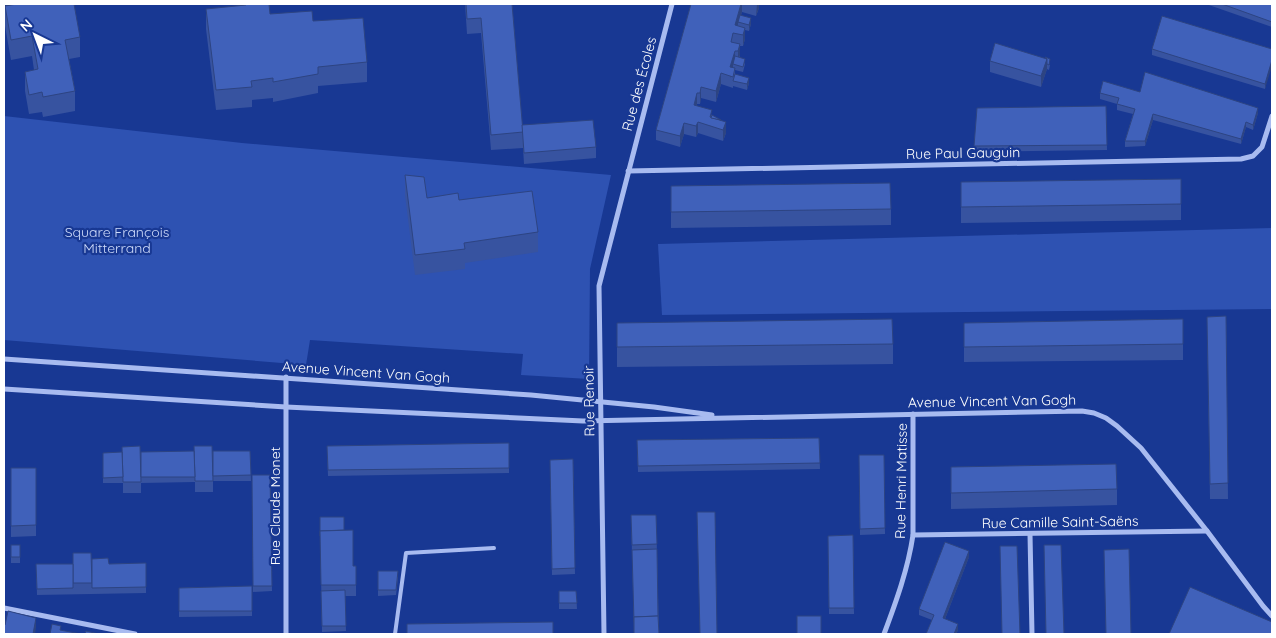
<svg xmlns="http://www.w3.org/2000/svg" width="1276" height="638" viewBox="0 0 1276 638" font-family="Quicksand,sans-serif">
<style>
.green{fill:#2e52b2}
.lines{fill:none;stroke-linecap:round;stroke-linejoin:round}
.service{stroke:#a8bbf0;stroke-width:4}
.minor{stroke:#a8bbf0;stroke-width:5}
.wall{fill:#3753a0}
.shaded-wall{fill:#2d4482}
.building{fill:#4061ba;stroke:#2d4482}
.labels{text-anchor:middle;stroke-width:4.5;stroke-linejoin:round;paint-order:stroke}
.street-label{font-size:14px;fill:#fff;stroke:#183893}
.park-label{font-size:14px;fill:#cedbfb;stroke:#183893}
</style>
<rect width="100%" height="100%" fill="#183893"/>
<g class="green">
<polygon points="4,116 242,143 611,175 590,269 589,379 521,375 523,354 310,340 306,365 4,340"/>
<polygon points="1272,228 1272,309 662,315 658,244"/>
</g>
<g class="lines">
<polyline class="service" points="395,634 406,553 494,548"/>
<g class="minor">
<polyline points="628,171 1241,159 1253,156 1262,147 1272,116"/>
<polyline points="4,359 531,395 654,407 712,415"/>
<polyline points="286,377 286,634"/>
<polyline points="4,389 286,407 583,421 1082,411 1094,413 1106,418 1117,426 1141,448 1207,531 1263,606 1272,616"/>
<polyline points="1030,534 1032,634"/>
<polyline points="913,535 1207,531"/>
<polyline points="4,608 135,634"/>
<polyline points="604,634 599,286 672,4"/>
<path d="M884 634C896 602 908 569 913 535V414"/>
</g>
</g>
<g class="wall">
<polygon points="244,4 269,4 270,14 313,21 367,62 367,82 318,86 318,93 273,102 273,98 252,100 252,107 216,110 206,29 206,9 244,6"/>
<polygon points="465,4 512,4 522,125 596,147 596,158 524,164 523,148 491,150 481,33 467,34"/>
<polygon points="691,4 759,4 759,8 756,16 742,12 741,15 751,24 749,31 745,30 745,39 743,46 740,46 740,57 745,64 743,72 735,70 735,74 749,83 747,90 733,86 733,88 721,84 716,102 701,98 700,104 697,104 697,106 712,115 726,133 723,141 698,133 696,137 684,134 680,147 656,140 656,130"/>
<polygon points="1206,4 1272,4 1272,27"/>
<polygon points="5,6 80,37 80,57 69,59 75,91 75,111 43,117 42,112 29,114 25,91 25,72 34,70 32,56 11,60 5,26"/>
<polygon points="995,43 1050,65 1049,70 1047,69 1041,87 990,72 990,61"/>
<polygon points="1152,49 1272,49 1265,89 1152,55"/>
<polygon points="1140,92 1258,113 1253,130 1246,127 1241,144 1153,120 1145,146 1125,147 1125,141 1133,114 1117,110 1117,104 1100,99 1100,93"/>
<polygon points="1106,106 1107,150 974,152 974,146"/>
<polygon points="405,175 427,198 459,200 538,232 538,252 465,263 465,269 415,275 405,195"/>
<polygon points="1181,179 1181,220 961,223 961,182"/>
<polygon points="671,186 891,209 891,225 671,228"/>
<polygon points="1226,316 1228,499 1210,499 1207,317"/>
<polygon points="1183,319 1183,360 964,362 964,323"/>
<polygon points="617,323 893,344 893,364 617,367"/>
<polygon points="819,438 820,469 638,472 637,440"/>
<polygon points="509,443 509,473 328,476 327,446"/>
<polygon points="250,451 251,481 213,481 213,492 195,492 195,480 195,482 141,483 141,493 123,493 123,479 123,483 103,483 103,453"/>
<polygon points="859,455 884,455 885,534 860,535"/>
<polygon points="573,459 575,574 552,575 550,460"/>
<polygon points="951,467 1117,489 1117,505 951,509"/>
<polygon points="11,468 36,468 36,536 11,537"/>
<polygon points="252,475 270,475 272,591 253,592"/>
<polygon points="631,515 656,515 659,634 634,634"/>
<polygon points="320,517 344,530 353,566 356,566 356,596 345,596 346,631 322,632"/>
<polygon points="853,535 854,614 829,614 828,536"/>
<rect x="11" y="545" width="9" height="18"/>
<polygon points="969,557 945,619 958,630 956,634 926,634 932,620 919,615 919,609"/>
<polygon points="92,559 109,564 146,563 146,593 37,595 36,564 73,564"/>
<polygon points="378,571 398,577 396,595 378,596"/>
<polygon points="252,586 252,616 179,617 179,588"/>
<polygon points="559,591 576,591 577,609 559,609"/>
</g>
<g class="shaded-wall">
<polygon points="741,4 742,4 742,12 739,23 738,22 738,28 735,25"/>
<polygon points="757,4 759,4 759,8 756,16"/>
<polygon points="751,18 751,24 749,31 749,25"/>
<polygon points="745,28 745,39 743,46 743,35"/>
<polygon points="740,44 740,55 738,62 738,51"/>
<polygon points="735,51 735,62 733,64 733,70 730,78 730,67"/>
<polygon points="1047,59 1047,69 1041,87 1041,76"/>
<polygon points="1272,60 1272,66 1265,89 1265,84"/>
<polygon points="721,73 721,84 716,102 716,91"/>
<polygon points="749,78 749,83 747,90 747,84"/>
<polygon points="701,87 701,98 700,104 700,93"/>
<polygon points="697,93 697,104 694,116 694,105"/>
<polygon points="1258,108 1258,113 1253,130 1253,125"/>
<polygon points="1153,114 1153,120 1145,146 1145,141"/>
<polygon points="698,122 698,133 696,137 696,126"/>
<polygon points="726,122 726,133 723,141 723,130"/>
<polygon points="1246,122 1246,127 1241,144 1241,139"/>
<polygon points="684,123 684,134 680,147 680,136"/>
<polygon points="969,551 969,557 943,624 943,618"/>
<polygon points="36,618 36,628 35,634 33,634"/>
<polygon points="958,624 958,630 956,634 954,634"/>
</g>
<g class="building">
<polygon points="17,4 74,4 80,37 65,40 75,91 43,97 42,92 29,95 25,72 38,69 32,36 11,40 5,6"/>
<polygon points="245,4 269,4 270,14 312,11 313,21 363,18 367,62 318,67 318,74 273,82 273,78 251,81 252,87 216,90 206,9 246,5"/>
<polygon points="466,4 512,4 523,132 491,135 481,18 467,19"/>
<polygon points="691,4 741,4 735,25 745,28 743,35 733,33 731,42 740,44 738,51 735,51 730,67 735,68 733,77 721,73 716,91 701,87 700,93 697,93 694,105 712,110 710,117 726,122 723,130 698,122 696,126 684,123 680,136 656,130"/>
<polygon points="1222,4 1272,4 1272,22"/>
<polygon points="740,15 751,18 749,25 738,22"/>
<polygon points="1162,16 1272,49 1272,60 1265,84 1152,49"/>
<polygon points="995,43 1047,59 1041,76 990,61"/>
<polygon points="735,56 745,59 743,67 733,64"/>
<polygon points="1045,57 1050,59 1049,65 1047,64 1047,59"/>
<polygon points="1145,72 1258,108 1253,125 1246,122 1241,139 1153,114 1145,141 1125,141 1135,109 1117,104 1119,98 1100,93 1103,81 1140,92"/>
<polygon points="735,74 749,78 747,84 733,81"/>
<polygon points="1106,106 1107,145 974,146 977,108"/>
<polygon points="712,115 721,120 711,118"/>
<polygon points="593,120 596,147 524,153 522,125"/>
<polygon points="405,175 424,177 427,198 458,193 459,200 532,191 538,232 464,243 465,249 415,255"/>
<polygon points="1181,179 1181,204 961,207 961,182"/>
<polygon points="890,183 891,209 671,212 671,186"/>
<polygon points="1226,316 1228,483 1210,484 1207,317"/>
<polygon points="892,319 893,344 617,347 617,323"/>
<polygon points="1183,319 1183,344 964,347 964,323"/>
<polygon points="819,438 820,463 638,466 637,440"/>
<polygon points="509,443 509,468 328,470 327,446"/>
<polygon points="140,446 141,482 123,482 122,447"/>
<polygon points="194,446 212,446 213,481 195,481"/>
<polygon points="194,451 195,477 141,477 141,452"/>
<polygon points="213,451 250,451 251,475 213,476"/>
<polygon points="122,452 123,477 103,478 103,453"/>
<polygon points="859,455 884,455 885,528 860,529"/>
<polygon points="573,459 575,568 552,569 550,460"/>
<polygon points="1116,464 1117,489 951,493 951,467"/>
<polygon points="11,468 36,468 36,525 11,526"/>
<polygon points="252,475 270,475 272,586 253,586"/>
<polygon points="697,512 715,512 717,634 700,634"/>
<polygon points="631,515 656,515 657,544 632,545"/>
<polygon points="320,517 344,517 344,530 320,531 320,536"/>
<polygon points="353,530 353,566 356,566 356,585 321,585 320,531"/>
<polygon points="853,535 854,608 829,608 828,536"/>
<polygon points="945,542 969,551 943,618 958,624 954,634 926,634 934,615 919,609"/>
<rect x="11" y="545" width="9" height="12"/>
<polygon points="1044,545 1061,545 1064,634 1046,634"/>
<polygon points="1000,546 1017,546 1020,634 1002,634"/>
<polygon points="657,549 658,616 634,617 634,622 632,550"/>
<polygon points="1129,549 1131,634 1106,634 1104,550"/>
<polygon points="73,553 91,553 92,583 73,583"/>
<polygon points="108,558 109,564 146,563 146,587 92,588 92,559"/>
<polygon points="36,564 73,564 73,588 37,589"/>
<polygon points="378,571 398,571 396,590 378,590"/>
<polygon points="252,586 252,611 179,611 179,588"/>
<polygon points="1190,587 1272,622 1272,634 1169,634"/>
<polygon points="345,590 346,626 322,626 321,591"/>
<polygon points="559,591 576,591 577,603 559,603"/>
<polygon points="8,611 36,618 33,634 4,634 4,624 5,625"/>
<polygon points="658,616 659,634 634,634 634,617"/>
<rect x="797" y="616" width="24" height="18"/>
<polygon points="553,622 553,634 407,634 407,624"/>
<polygon points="52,624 61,626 60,630 81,634 50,634"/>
<polygon points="86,631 99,634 85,634"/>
</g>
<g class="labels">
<g class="street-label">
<text transform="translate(639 84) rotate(-75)" y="5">Rue des Écoles</text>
<text transform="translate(963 153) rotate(-1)" y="5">Rue Paul Gauguin</text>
<text transform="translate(366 372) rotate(4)" y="5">Avenue Vincent Van Gogh</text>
<text transform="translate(589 401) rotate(-91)" y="5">Rue Renoir</text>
<text transform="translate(992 401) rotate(-1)" y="5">Avenue Vincent Van Gogh</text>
<text transform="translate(901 481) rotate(-89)" y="5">Rue Henri Matisse</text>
<text transform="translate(275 506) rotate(-90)" y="5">Rue Claude Monet</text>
<text transform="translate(1060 522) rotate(-1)" y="5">Rue Camille Saint-Saëns</text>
</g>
<g class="park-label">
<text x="117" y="237">Square François<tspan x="117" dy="16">Mitterrand</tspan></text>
</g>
</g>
<rect width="1276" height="638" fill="none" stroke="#ffffff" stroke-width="10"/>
<g transform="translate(35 35) rotate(318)" stroke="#183893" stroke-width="4" paint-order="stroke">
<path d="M0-4L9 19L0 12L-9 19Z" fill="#ffffff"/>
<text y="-8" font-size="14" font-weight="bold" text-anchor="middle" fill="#ffffff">N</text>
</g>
</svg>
